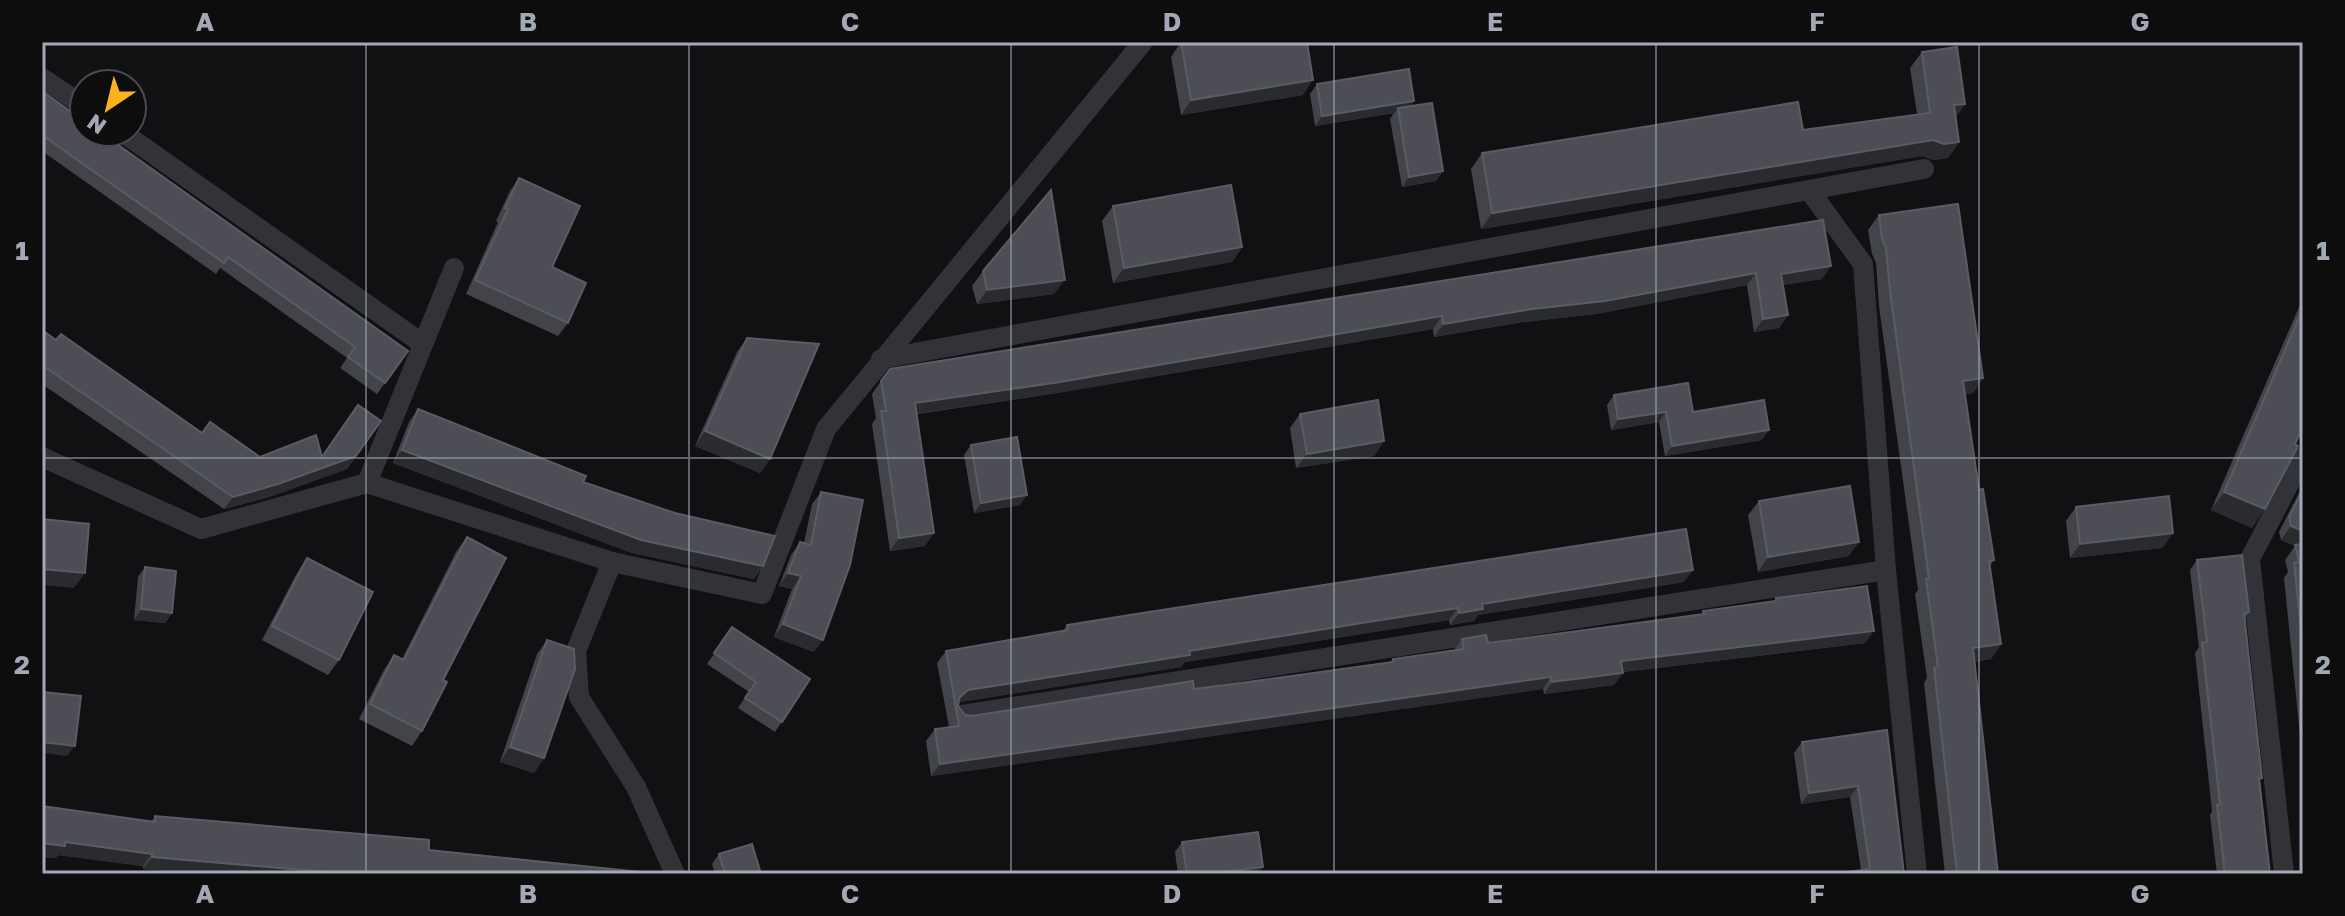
<svg xmlns="http://www.w3.org/2000/svg" width="2345" height="916" viewBox="0 0 2345 916" font-family="'Golos Text',sans-serif">
<style>
.lines{fill:none;stroke-linecap:round;stroke-linejoin:round}
.minor{stroke:#323338;stroke-width:20}
.wall{fill:#424449}
.shaded-wall{fill:#2a2b2f}
.building{fill:#4d4e55;stroke:#5a5c64;stroke-width:2}
.grid{fill:none;stroke:#a2a8b5;stroke-width:2;stroke-opacity:0.55}
.neatline{fill:none;stroke:#a2a8b5;stroke-width:3}
.grid-label{font-size:26px;text-anchor:middle;font-weight:bold;fill:#a2a8b5}
</style>
<rect width="100%" height="100%" fill="#111113"/>
<g class="lines">
<g class="minor">
<polyline points="42,78 84,106"/>
<polyline points="122,132 423,344"/>
<polyline points="1809,190 1863,264 1886,570 1917,874"/>
<polyline points="881,359 1924,169"/>
<polyline points="42,457 201,529 367,483 612,562 762,594 826,429 1143,42"/>
<polyline points="367,483 454,268"/>
<polyline points="612,562 576,651 579,697 636,787 675,874"/>
<polyline points="962,715 1886,570"/>
<polyline points="2284,874 2250,559 2303,457"/>
</g>
</g>
<g class="wall">
<polygon points="1181,42 1303,95 1181,115 1171,57"/>
<polygon points="1922,52 1965,104 1956,117 1959,142 1948,158 1933,160 1922,156 1481,229 1471,169 1482,153 1803,130 1917,114 1910,68"/>
<polygon points="1317,84 1414,101 1410,106 1443,171 1436,181 1402,187 1390,119 1394,113 1315,126 1310,94"/>
<polygon points="42,91 408,351 377,394 340,368 347,358 220,268 216,274 42,151"/>
<polygon points="519,178 552,267 568,323 558,336 466,294 498,222 496,221 510,191"/>
<polygon points="1113,206 1242,247 1232,262 1113,283 1102,221"/>
<polygon points="1879,215 1983,378 1973,393 1965,394 1979,490 1994,560 1990,566 2001,644 1991,659 1974,662 1998,874 1945,874 1924,683 1927,678 1915,594 1918,590 1879,306 1876,263 1872,254 1868,230"/>
<polygon points="1823,220 1822,279 1782,285 1788,315 1779,328 1754,332 1747,285 1596,314 1523,322 1434,337 1433,329 1051,394 917,414 925,546 890,551 872,424 876,418 872,394 881,381"/>
<polygon points="983,271 1054,294 977,304 972,286"/>
<polygon points="2303,298 2303,426 2252,528 2211,510"/>
<polygon points="42,330 202,433 260,457 322,457 381,421 347,469 269,497 224,509 42,384"/>
<polygon points="747,338 770,459 760,473 695,446 737,352"/>
<polygon points="1614,395 1693,412 1762,440 1665,456 1659,422 1611,430 1607,405"/>
<polygon points="418,409 583,482 763,566 754,579 632,553 393,463 409,422"/>
<polygon points="1300,414 1384,441 1374,456 1296,468 1290,428"/>
<polygon points="971,445 1020,505 974,513 964,455"/>
<polygon points="2303,485 2303,765 2284,578 2288,572 2285,560 2295,546 2281,540 2279,532"/>
<polygon points="821,492 814,652 774,637 792,589 779,586 791,555 800,542 804,543 812,504"/>
<polygon points="1759,501 1849,556 1758,572 1748,515"/>
<polygon points="2076,507 2173,533 2162,548 2070,558 2066,521"/>
<polygon points="467,537 443,680 422,731 412,746 359,719 384,670 394,655 402,659 456,552"/>
<polygon points="307,558 339,660 328,675 262,640 297,573"/>
<polygon points="2197,560 2249,612 2245,618 2262,778 2260,781 2270,874 2217,874 2210,815 2212,811 2195,653 2199,647 2190,570"/>
<polygon points="145,567 172,613 165,623 134,620 138,577"/>
<polygon points="1684,582 1478,615 1474,621 1450,625 1449,620 1185,662 1181,667 960,702 958,706 965,715 972,716 1194,689 1390,662 1393,659 1454,650 1462,639 1488,643 1702,614 1703,611 1773,602 1776,598 1865,643 1623,672 1614,685 1544,694 1543,689 931,776 926,741 935,729 949,727 937,663 946,651 1063,631 1067,625"/>
<polygon points="732,627 810,679 775,732 738,708 749,692 707,664"/>
<polygon points="547,640 544,758 534,773 500,762 537,654"/>
<polygon points="1887,730 1904,874 1861,870 1850,797 1801,804 1794,753 1802,742"/>
<polygon points="42,806 151,822 155,816 429,850 660,874 195,874 143,869 143,866 58,855 56,858 42,857"/>
<polygon points="1182,842 1263,867 1258,874 1178,874 1175,852"/>
<polygon points="719,854 761,874 715,874 712,864"/>
</g>
<g class="shaded-wall">
<polygon points="1313,80 1303,95 1181,115 1191,100"/>
<polygon points="1414,101 1407,111 1398,108 1394,113 1315,126 1322,116"/>
<polygon points="1965,104 1954,120 1954,105"/>
<polygon points="1933,140 1959,142 1948,158 1933,160 1922,156 1481,229 1492,213"/>
<polygon points="1443,171 1436,181 1402,187 1409,177"/>
<polygon points="1242,247 1232,262 1113,283 1124,268"/>
<polygon points="1831,266 1822,279 1772,287 1781,274"/>
<polygon points="1756,273 1747,285 1596,314 1523,322 1434,337 1443,324"/>
<polygon points="1065,280 1054,294 977,304 987,290"/>
<polygon points="1788,315 1779,328 1754,332 1763,319"/>
<polygon points="1442,316 1433,329 1051,394 906,415 915,403"/>
<polygon points="1983,378 1973,393 1952,396 1963,381"/>
<polygon points="1666,412 1659,422 1611,430 1618,419"/>
<polygon points="1769,430 1762,440 1665,456 1672,446"/>
<polygon points="705,431 770,459 760,473 695,446"/>
<polygon points="1384,441 1374,456 1296,468 1307,454"/>
<polygon points="402,450 763,566 754,579 632,553 393,463"/>
<polygon points="356,456 347,469 269,497 224,509 233,497"/>
<polygon points="2224,492 2265,509 2252,528 2211,510"/>
<polygon points="1027,495 1020,505 974,513 981,503"/>
<polygon points="2291,526 2303,531 2303,550 2295,545 2295,546 2281,540"/>
<polygon points="934,533 925,546 890,551 899,538"/>
<polygon points="2173,533 2162,548 2070,558 2080,544"/>
<polygon points="1859,542 1849,556 1758,572 1768,557"/>
<polygon points="42,569 85,573 74,588 42,585"/>
<polygon points="1693,570 1684,582 1478,615 1474,621 1450,625 1459,613 1482,604"/>
<polygon points="788,573 801,576 792,589 779,586"/>
<polygon points="1458,608 1449,620 1185,662 1181,667 960,702 955,706 959,698 968,690 1189,651"/>
<polygon points="141,609 172,613 165,623 134,620"/>
<polygon points="783,624 823,640 814,652 774,637"/>
<polygon points="1874,631 1865,643 1613,673 1621,661"/>
<polygon points="2001,644 1991,659 1962,663 1973,648"/>
<polygon points="1623,673 1614,685 1544,694 1552,682"/>
<polygon points="1551,677 1543,689 931,776 940,764"/>
<polygon points="42,742 75,746 67,756 42,753"/>
<polygon points="510,747 544,758 534,773 500,762"/>
<polygon points="1858,786 1850,797 1801,804 1809,793"/>
<polygon points="65,842 152,854 143,866 58,855 56,858 42,857 42,843"/>
<polygon points="152,857 349,874 195,874 143,869"/>
<polygon points="1263,867 1258,874 1209,874"/>
</g>
<g class="building">
<polygon points="1181,42 1307,42 1313,80 1191,100"/>
<polygon points="1957,47 1965,104 1954,105 1959,142 1944,144 1933,140 1492,213 1482,153 1798,102 1803,130 1930,113 1922,52"/>
<polygon points="1409,69 1414,101 1322,116 1317,84"/>
<polygon points="42,91 84,121 84,132 100,132 408,351 385,383 348,357 355,347 228,257 224,263 42,135"/>
<polygon points="1432,103 1443,171 1409,177 1398,108"/>
<polygon points="519,178 580,206 552,267 586,283 568,323 475,280 508,209 505,208"/>
<polygon points="1231,185 1242,247 1124,268 1113,206"/>
<polygon points="1051,190 1065,280 987,290 983,271"/>
<polygon points="1958,204 1983,378 1963,381 1979,490 1983,489 1994,560 1989,561 2001,644 1973,648 1998,874 1957,874 1934,668 1938,667 1926,579 1929,579 1890,291 1886,248 1882,239 1879,215"/>
<polygon points="1823,220 1831,266 1781,274 1788,315 1763,319 1756,273 1605,301 1532,309 1443,324 1442,316 1060,382 915,403 934,533 899,538 881,411 886,411 881,381 890,369"/>
<polygon points="2303,308 2303,426 2295,444 2298,446 2265,509 2224,492"/>
<polygon points="42,330 56,340 61,334 202,433 210,422 260,457 316,435 322,457 358,405 381,421 356,456 278,484 233,497 42,365"/>
<polygon points="747,338 819,344 770,459 705,431"/>
<polygon points="1688,383 1693,412 1764,400 1769,430 1672,446 1666,412 1618,419 1614,395"/>
<polygon points="1378,400 1384,441 1307,454 1300,414"/>
<polygon points="418,409 586,476 583,482 675,513 775,536 763,566 641,540 402,450"/>
<polygon points="1017,437 1027,495 981,503 971,445"/>
<polygon points="1850,486 1859,542 1768,557 1759,501"/>
<polygon points="2303,490 2303,531 2291,526 2289,517"/>
<polygon points="821,492 863,500 850,565 823,640 783,624 801,576 788,573 800,542 811,545"/>
<polygon points="2169,496 2173,533 2080,544 2076,507"/>
<polygon points="42,519 89,524 85,573 42,569"/>
<polygon points="1686,529 1693,570 1482,604 1483,609 1459,613 1458,608 1368,622 1189,651 1190,655 968,690 959,698 958,706 965,715 972,716 1193,681 1194,689 1233,684 1393,662 1393,659 1464,649 1462,639 1486,635 1488,643 1541,636 1704,614 1703,611 1776,601 1776,598 1867,586 1874,631 1621,661 1623,673 1552,682 1551,677 940,764 935,729 959,726 946,651 1068,630 1067,625 1136,614"/>
<polygon points="467,537 506,558 443,680 447,682 422,731 370,704 394,655 404,660"/>
<polygon points="2303,544 2303,649 2294,563 2299,562 2295,545"/>
<polygon points="2242,555 2249,612 2244,613 2262,778 2259,778 2270,874 2225,874 2217,805 2220,804 2202,643 2207,642 2197,560"/>
<polygon points="307,558 373,592 339,660 272,626"/>
<polygon points="145,567 176,571 172,613 141,609"/>
<polygon points="732,627 810,679 782,722 745,698 756,682 714,653"/>
<polygon points="547,640 574,649 575,669 544,758 510,747"/>
<polygon points="42,692 81,696 75,746 42,742"/>
<polygon points="1887,730 1904,874 1833,874 1870,869 1858,786 1809,793 1802,742"/>
<polygon points="42,806 155,822 155,816 429,840 429,850 660,874 349,874 152,857 152,854 65,842 65,846 42,843"/>
<polygon points="1258,832 1263,867 1209,874 1187,874 1182,842"/>
<polygon points="752,844 761,874 725,874 719,854"/>
</g>
<path class="grid" d="M366 42V874M689 42V874M1011 42V874M1334 42V874M1656 42V874M1979 42V874M42 458H2303"/>
<rect width="2345" height="916" fill="none" stroke="#0d0d0e" stroke-width="88"/>
<g transform="translate(108 108) rotate(215)"><circle r="38" fill="#0d0d0e" stroke="#494b51" stroke-width="2"/>
<path d="M0-6L14 30L0 20L-14 30Z" fill="#fcb121"/>
<text y="-12" font-size="22" font-weight="bold" text-anchor="middle" fill="#a2a8b5">N</text>
</g>
<rect x="44" y="44" width="2257" height="828" class="neatline"/>
<g class="grid-label">
<text x="205" y="31">A</text>
<text x="528" y="31">B</text>
<text x="850" y="31">C</text>
<text x="1172" y="31">D</text>
<text x="1495" y="31">E</text>
<text x="1817" y="31">F</text>
<text x="2140" y="31">G</text>
<text x="22" y="260">1</text>
<text x="2323" y="260">1</text>
<text x="22" y="674">2</text>
<text x="2323" y="674">2</text>
<text x="205" y="903">A</text>
<text x="528" y="903">B</text>
<text x="850" y="903">C</text>
<text x="1172" y="903">D</text>
<text x="1495" y="903">E</text>
<text x="1817" y="903">F</text>
<text x="2140" y="903">G</text>
</g>
</svg>
